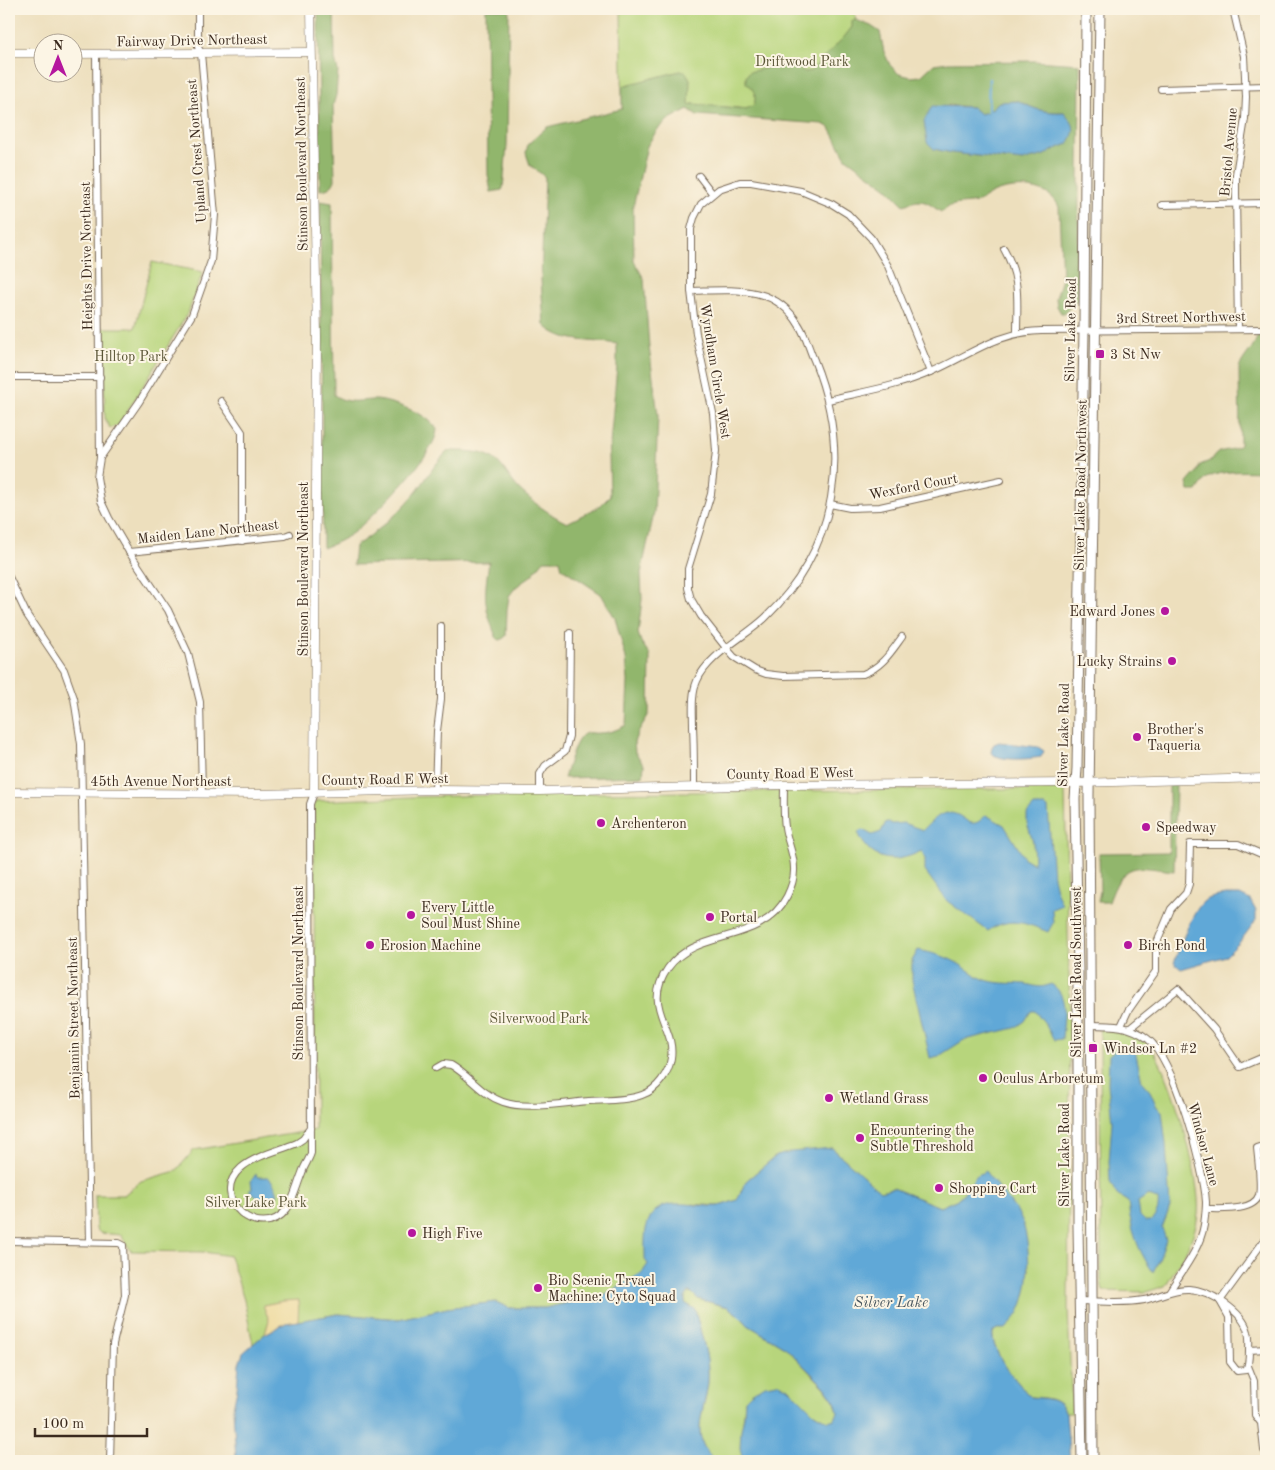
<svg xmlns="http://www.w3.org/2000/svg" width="1275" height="1470" viewBox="0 0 1275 1470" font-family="'Old Standard TT',serif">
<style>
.green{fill:#b7d57c;stroke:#79804d}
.forest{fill:#91b66c;stroke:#667045;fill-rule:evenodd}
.sand{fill:#eeda9e;stroke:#94825e}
.water{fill:#60a8d7;stroke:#4e697a;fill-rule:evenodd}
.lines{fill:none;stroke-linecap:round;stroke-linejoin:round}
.stream{stroke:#60a8d7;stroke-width:2.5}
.minor-casing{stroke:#796956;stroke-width:8}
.tertiary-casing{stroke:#796956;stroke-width:9}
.secondary-casing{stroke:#796956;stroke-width:11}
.minor{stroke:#fff;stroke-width:6}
.tertiary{stroke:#fff;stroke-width:8}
.secondary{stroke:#fff;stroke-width:9}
.poi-dot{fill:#b5179e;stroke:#fcf5e5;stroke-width:2}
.labels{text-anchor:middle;stroke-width:4;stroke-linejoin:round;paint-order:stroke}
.street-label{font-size:14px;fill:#3b2a1e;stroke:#fcf5e5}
.park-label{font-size:14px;fill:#5a5536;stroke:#fcf5e5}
.poi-label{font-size:14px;fill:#3b2a1e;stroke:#fcf5e5;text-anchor:start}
.water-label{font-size:15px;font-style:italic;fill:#48565f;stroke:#fcf5e5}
</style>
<rect width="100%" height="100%" fill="#fcf5e5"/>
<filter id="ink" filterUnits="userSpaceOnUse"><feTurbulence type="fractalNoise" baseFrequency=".02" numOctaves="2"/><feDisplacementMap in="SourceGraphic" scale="10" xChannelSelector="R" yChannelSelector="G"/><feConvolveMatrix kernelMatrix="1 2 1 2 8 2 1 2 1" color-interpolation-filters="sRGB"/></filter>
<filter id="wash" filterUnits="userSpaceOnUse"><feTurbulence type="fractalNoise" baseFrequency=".0096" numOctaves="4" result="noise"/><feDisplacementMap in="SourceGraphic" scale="20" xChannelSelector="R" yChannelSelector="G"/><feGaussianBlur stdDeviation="1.12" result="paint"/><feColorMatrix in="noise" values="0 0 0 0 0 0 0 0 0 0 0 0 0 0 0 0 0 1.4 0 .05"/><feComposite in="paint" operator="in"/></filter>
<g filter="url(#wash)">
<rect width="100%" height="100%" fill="#eddfbd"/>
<g class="green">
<polygon points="621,9 855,9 860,119 693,104 623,132"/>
<polygon points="152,262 203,272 188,313 119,425 110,428 105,419 103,328 135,328"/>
<path d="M986 789H1060L1065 791 1070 1025 1068 1308 1072 1413H1066C1059 1397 1046 1398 1030 1397 1018 1382 990 1353 993 1331L997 1329 1025 1296 1029 1270 1027 1246 976 1176 960 1198 940 1207 893 1188 880 1191 832 1148 776 1156 746 1181 737 1200 719 1206 692 1204 642 1273 604 1295 545 1308H509L496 1302 447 1308 399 1319 338 1314 286 1323 265 1334 253 1344 244 1300 230 1256 204 1252 131 1251 121 1235 100 1233 96 1229 95 1195H124L141 1181 176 1171 194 1150 315 1130 314 805 315 801 412 797 592 793Z"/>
<path d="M1100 1029C1119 1028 1140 1033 1152 1049 1172 1076 1202 1181 1198 1214 1195 1241 1179 1263 1165 1286L1146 1292 1105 1291H1103L1101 1281Z"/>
<path d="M689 1292 692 1293 698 1299 728 1307 741 1317 748 1325 786 1348 825 1388 835 1402 838 1412 835 1420 828 1421 814 1413 789 1388 745 1400C744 1421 739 1440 743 1461H715C688 1436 705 1412 708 1382 710 1358 700 1332 695 1309L685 1303 684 1298Z"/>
</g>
<g class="forest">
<path d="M318 9H334L335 60 338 71 336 95 333 105 335 180C332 188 328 189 320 190Z"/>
<polygon points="486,9 509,9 507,146 503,188 502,190 491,192 488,175"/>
<path d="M856 20 871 26 880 32 884 52 890 65 899 74 911 77 921 76 934 64 948 62 1033 61 1080 64 1078 300 1073 303 1065 313H1061L1057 306 1056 298 1062 279 1059 207C1050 185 1017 185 998 191 990 193 984 199 977 202 968 204 959 203 950 206 947 208 944 211 941 212 926 202 923 197 904 205L886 187 846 158 830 128 823 124 697 115 688 109 668 120 657 130 647 146 633 207 634 261 644 279 649 347 658 415 654 513 641 573 642 599 638 633 641 642 650 655 649 714 638 732 634 742 635 752 644 765 643 776 564 778C568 767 575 735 587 733 591 732 595 734 599 733 609 733 617 730 626 725L628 681 626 658 615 618 601 594 562 568 560 560H544L532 575 516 587 509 596 507 610 506 636 501 640 497 639C483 605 484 597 489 562L353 565 355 546C376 533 398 514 414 495 426 480 434 464 448 451 461 451 482 450 494 459 504 466 510 480 519 489 531 501 552 516 567 523L600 506 610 496 609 456 617 366V344C593 340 561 343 544 325L541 280 545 177 530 165 526 153 528 144 547 127 622 109V86L680 71H685L690 79 689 105 693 104 746 109 754 105C757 94 754 90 746 83V77L749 72 792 62 797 64 800 69 805 72 811 71 845 36 852 27V21ZM1019 101C1034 110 1047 113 1064 112L1068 144C1059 147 1052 151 1044 155 1037 158 1029 158 1023 161L952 153 934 149 948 105 972 107 980 114 988 112 999 102Z"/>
<path d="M320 201 332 203 334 395C349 405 358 400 375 400 387 400 417 411 426 418 430 421 434 425 437 429 437 454 374 515 354 532 345 539 334 544 323 548Z"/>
<path d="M1266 333V472C1248 472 1224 469 1207 478 1203 481 1200 487 1197 491H1189L1187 483 1197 472 1200 465 1212 460C1217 447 1231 453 1240 445L1239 368C1244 355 1255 348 1258 334Z"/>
<path d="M1176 785 1174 871C1136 867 1124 859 1109 902H1098L1100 891 1099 853 1169 852V786Z"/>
</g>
<polygon class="sand" points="299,1300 298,1321 286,1323 265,1334 269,1320 263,1305 283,1301"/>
<g class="water">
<path d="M1019 101C1034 110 1047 113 1064 112 1075 125 1077 129 1068 144 1059 147 1052 151 1044 155 1037 158 1029 158 1023 161L952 153 934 149 927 142 924 121 932 106 972 107 980 114 988 112 999 102Z"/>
<path d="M999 742 1038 747 1044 751 1041 757C1029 759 1001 762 991 753L992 747 994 744Z"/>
<path d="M1034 806H1045L1048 808 1053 877 1056 890 1062 905 1052 909 1053 923 1048 932C1026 923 1009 916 988 931L947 901 925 871V859L922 851C916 853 912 856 906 857 883 864 866 853 858 832L863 830 872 835 881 832 886 822 893 824 903 823 923 830C930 823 939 812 950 813 967 814 969 834 986 815L1004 825 1025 859 1034 864 1033 842 1027 823V814Z"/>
<path d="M1226 895H1240L1250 900 1256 911V920L1239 943 1226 956 1181 969 1174 963C1180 946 1191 914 1203 902 1209 897 1219 896 1226 895Z"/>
<path d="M918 950C932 953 946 956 959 964 969 970 978 978 989 981 1001 984 1013 983 1025 984 1036 986 1040 989 1051 984 1070 995 1063 1020 1062 1039L1054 1040 1044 1022 1035 1011H1031L1025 1021 1015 1028 964 1040 939 1056 930 1058 912 980V961Z"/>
<path d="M1125 1046 1136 1054 1142 1082 1150 1091 1157 1107 1162 1111 1166 1144 1170 1207 1162 1228 1166 1240 1159 1260 1153 1272C1137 1249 1131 1230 1128 1202L1117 1195 1110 1182 1109 1162 1112 1122 1108 1084 1109 1055 1119 1047ZM1148 1195 1158 1200C1159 1208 1157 1215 1151 1221H1145L1140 1216 1138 1202Z"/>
<path d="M832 1148 880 1191 893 1188 940 1207 960 1198 976 1176 985 1171C993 1182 1017 1209 1022 1220 1031 1247 1032 1289 1018 1314 1015 1319 1010 1324 1006 1329H997L993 1332C990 1353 1018 1382 1030 1397 1046 1399 1059 1397 1066 1413L1070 1461H743L740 1448 741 1430 744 1416 745 1400 751 1394 765 1385 777 1383 789 1388 814 1413 828 1421 835 1419 838 1412 835 1402 825 1387 786 1348 748 1325 741 1317 728 1307 698 1299 692 1293 689 1292 685 1298V1303L695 1309C700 1332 710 1358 708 1382 705 1412 688 1436 715 1461H236L233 1408 237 1389 239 1364 243 1353 253 1344 265 1334 286 1323 338 1314 399 1319 447 1308 496 1302 509 1308H545L604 1295 642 1273 648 1264 645 1260C645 1249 644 1235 647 1225 657 1192 694 1208 718 1206 724 1205 731 1202 737 1200L746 1181 776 1156 792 1152Z"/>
<path d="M256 1174 257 1177H268C274 1182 277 1189 278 1195L276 1194 270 1200 261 1199 258 1201V1197L249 1190 252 1188 251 1181Z"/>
</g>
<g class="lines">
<polyline class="stream" points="988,112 989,79"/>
</g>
</g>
<g filter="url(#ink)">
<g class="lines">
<g class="minor-casing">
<g id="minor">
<polyline points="1233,9 1244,56 1246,97 1245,119 1236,174 1236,193 1238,329"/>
<polyline points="96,54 100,458 97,477 101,501 109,518 129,552 168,610 188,653 200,702 202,793"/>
<polyline points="1161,89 1266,86"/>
<polyline points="699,176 712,193"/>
<polyline points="1162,205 1266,203"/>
<path d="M1004 249C1021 279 1017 300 1017 333"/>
<path d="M691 291C732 290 775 284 799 325 806 336 809 349 814 360 851 452 839 547 765 618 745 637 708 655 697 681 691 695 693 712 693 726 694 746 694 767 694 787"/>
<polyline points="9,377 100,377"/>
<path d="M828 400C862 392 899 386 931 372 970 355 997 332 1041 331L1266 329"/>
<polyline points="221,401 242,432 242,541"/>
<polyline points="100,458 139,402 192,315 211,261 215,215 201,53 198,47 198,9"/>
<polyline points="830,504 850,508 880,507 1001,480"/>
<polyline points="129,552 285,536 290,534"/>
<polyline points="9,577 27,615 64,670 74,698 81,744 90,1242"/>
<path d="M902 637C891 652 882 667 863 674L783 676 766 674 755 670 734 657 727 649 701 616 691 599 688 588V569L711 494 716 451 713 413 696 334 691 291V229L694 218 701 204 719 189 740 182H751L801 191 832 204 848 214 871 238 888 266 931 372"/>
<polyline points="435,790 437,731 441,699 441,626"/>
<polyline points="540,791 540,774 545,766 565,751 569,736 570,633"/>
<path d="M1091 1025C1112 1025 1131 1025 1148 1039 1174 1060 1204 1167 1206 1202 1206 1210 1205 1217 1204 1225 1200 1249 1182 1271 1169 1292"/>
<polyline points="1121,1026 1128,1011 1156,971 1156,945 1171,909 1186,893 1189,884 1190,844 1238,844 1266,856"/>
<polyline points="1130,1028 1178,989 1214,1029 1240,1067 1266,1056"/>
<path d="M436 1068 443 1064 451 1065C470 1076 482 1095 503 1102 525 1110 565 1103 589 1101 606 1100 626 1101 642 1095 657 1090 669 1073 671 1058 676 1026 641 1007 668 968 696 928 762 946 787 896 791 888 794 880 794 871 795 855 787 842 785 827 783 813 784 799 784 785"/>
<path d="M311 1128 303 1139 297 1143C281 1150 254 1156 241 1168 207 1198 260 1244 287 1209 294 1199 297 1185 302 1173 304 1166 309 1160 311 1153L310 804 314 793"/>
<path d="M1206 1209C1220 1209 1254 1212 1259 1195 1261 1187 1258 1157 1257 1148L1266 1145"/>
<polyline points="9,1241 119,1243 123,1245 125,1295 113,1344 110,1461"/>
<path d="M1079 1301C1100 1301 1123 1304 1144 1300 1159 1297 1173 1288 1189 1289 1209 1290 1243 1311 1248 1332 1250 1338 1249 1345 1249 1351 1249 1358 1249 1364 1246 1370L1237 1371 1230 1362 1229 1317 1220 1301"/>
<polyline points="1220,1301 1266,1238"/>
<polyline points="1249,1350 1266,1349"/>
<polyline points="1248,1366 1254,1381 1255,1415 1261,1423 1264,1450"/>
</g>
</g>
<g class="tertiary-casing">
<g id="tertiary">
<polyline points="311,9 317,336 314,793"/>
<polyline points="9,53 42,53"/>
<polyline points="72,54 311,52"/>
<polyline points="9,792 257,794 435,790 540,791 784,785 1076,783 1266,778"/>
</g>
</g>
<g class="secondary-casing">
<g id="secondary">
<polyline points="1082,1461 1078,1226 1078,972 1075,799 1077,768 1084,330 1086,9"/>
<polyline points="1093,1461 1089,795 1100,9"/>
</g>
</g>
<use href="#minor" class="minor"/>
<use href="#tertiary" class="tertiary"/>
<use href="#secondary" class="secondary"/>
</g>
</g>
<g class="poi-dot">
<rect x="1095" y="349" width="10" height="10" rx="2.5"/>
<circle cx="1165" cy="611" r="5"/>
<circle cx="1172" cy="661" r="5"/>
<circle cx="1137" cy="737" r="5"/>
<circle cx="601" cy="823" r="5"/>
<circle cx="1146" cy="827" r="5"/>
<circle cx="411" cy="915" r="5"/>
<circle cx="710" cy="917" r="5"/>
<circle cx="370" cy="945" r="5"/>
<circle cx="1128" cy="945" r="5"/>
<rect x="1088" y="1043" width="10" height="10" rx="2.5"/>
<circle cx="983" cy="1078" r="5"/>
<circle cx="829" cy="1098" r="5"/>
<circle cx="860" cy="1138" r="5"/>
<circle cx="939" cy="1188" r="5"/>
<circle cx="412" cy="1233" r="5"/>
<circle cx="538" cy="1288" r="5"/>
</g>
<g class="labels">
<g class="street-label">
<text transform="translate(192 40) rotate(-1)" y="5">Fairway Drive Northeast</text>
<text transform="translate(196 151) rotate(-94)" y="5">Upland Crest Northeast</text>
<text transform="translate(1228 152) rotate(-85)" y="5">Bristol Avenue</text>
<text transform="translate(301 164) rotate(-91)" y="5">Stinson Boulevard Northeast</text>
<text transform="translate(86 256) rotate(-91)" y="5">Heights Drive Northeast</text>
<text transform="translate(1181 317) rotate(-1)" y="5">3rd Street Northwest</text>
<text transform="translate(1070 330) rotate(-89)" y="5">Silver Lake Road</text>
<text transform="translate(716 371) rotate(81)" y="5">Wyndham Circle West</text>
<text transform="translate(1080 485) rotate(-89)" y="5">Silver Lake Road Northwest</text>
<text transform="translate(913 486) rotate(-11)" y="5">Wexford Court</text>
<text transform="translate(208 531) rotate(-6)" y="5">Maiden Lane Northeast</text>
<text transform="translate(303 569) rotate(-90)" y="5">Stinson Boulevard Northeast</text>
<text transform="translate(1063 735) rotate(-89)" y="5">Silver Lake Road</text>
<text transform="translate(790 773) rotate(-1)" y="5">County Road E West</text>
<text transform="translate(385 779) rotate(-1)" y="5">County Road E West</text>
<text x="161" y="786">45th Avenue Northeast</text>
<text transform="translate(1076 972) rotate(-90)" y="5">Silver Lake Road Southwest</text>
<text transform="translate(298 973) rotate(-90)" y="5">Stinson Boulevard Northeast</text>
<text transform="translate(73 1018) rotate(-91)" y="5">Benjamin Street Northeast</text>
<text transform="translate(1204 1144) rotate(75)" y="5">Windsor Lane</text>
<text transform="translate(1064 1155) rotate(-90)" y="5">Silver Lake Road</text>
</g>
<g class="park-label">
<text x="802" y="66">Driftwood Park</text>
<text x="131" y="361">Hilltop Park</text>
<text x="539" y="1023">Silverwood Park</text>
<text x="256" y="1207">Silver Lake Park</text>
</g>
<g class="poi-label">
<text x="1110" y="359">3 St Nw</text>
<text x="1155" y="616" text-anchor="end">Edward Jones</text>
<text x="1162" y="666" text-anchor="end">Lucky Strains</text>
<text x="1147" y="734">Brother's<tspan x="1147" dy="16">Taqueria</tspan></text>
<text x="611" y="828">Archenteron</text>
<text x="1156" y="832">Speedway</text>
<text x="421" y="912">Every Little<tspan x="421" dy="16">Soul Must Shine</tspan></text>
<text x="720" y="922">Portal</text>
<text x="380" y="950">Erosion Machine</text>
<text x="1138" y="950">Birch Pond</text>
<text x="1103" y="1053">Windsor Ln #2</text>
<text x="993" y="1083">Oculus Arboretum</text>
<text x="839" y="1103">Wetland Grass</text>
<text x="870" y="1135">Encountering the<tspan x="870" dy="16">Subtle Threshold</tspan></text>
<text x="949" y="1193">Shopping Cart</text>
<text x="422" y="1238">High Five</text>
<text x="548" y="1285">Bio Scenic Trvael<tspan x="548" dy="16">Machine: Cyto Squad</tspan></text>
</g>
<g class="water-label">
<text x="891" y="1307">Silver Lake</text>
</g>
</g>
<rect width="1275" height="1470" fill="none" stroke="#fcf5e5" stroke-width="30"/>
<g transform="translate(58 58)"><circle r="24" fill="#fcf5e5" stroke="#afa495"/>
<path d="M0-4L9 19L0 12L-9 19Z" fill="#b5179e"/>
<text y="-8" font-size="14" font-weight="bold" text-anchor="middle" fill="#3b2a1e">N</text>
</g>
<path d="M35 1428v8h112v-8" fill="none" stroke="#3b2a1e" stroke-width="2.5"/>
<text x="42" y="1428" font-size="15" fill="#3b2a1e" stroke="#fcf5e5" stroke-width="4" paint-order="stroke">100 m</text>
</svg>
